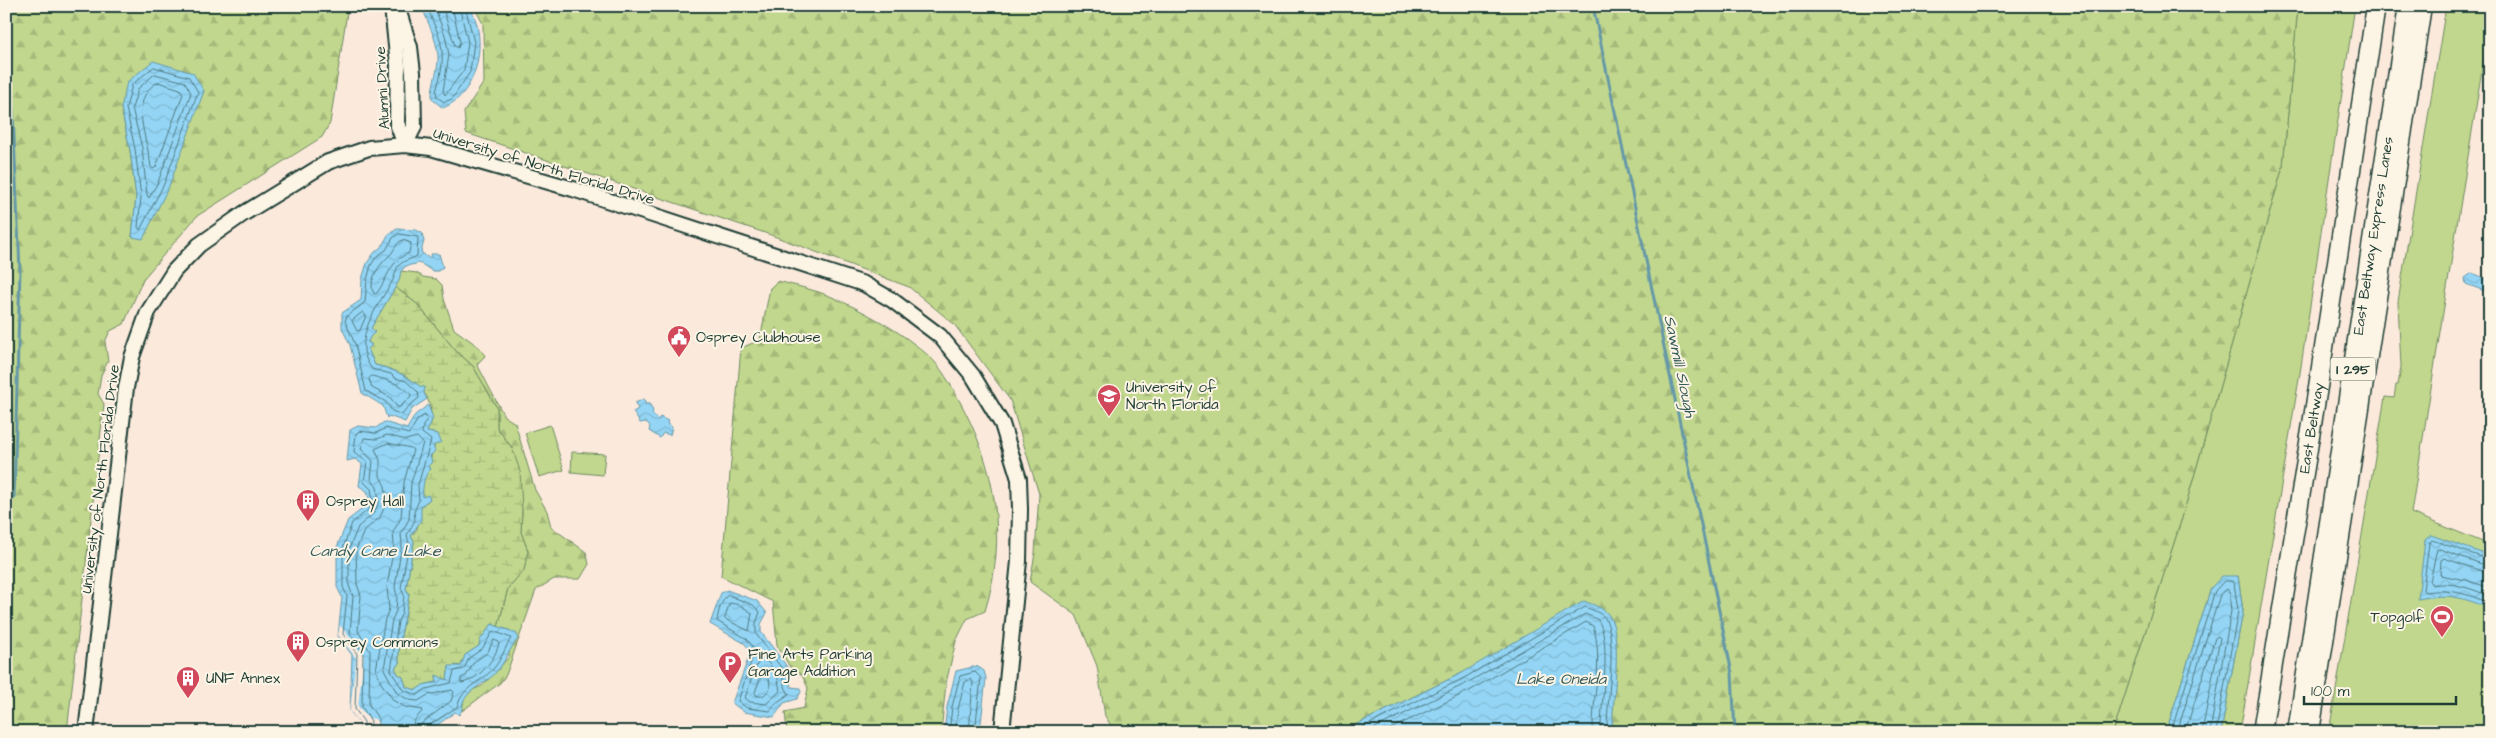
<svg xmlns="http://www.w3.org/2000/svg" width="2496" height="738" viewBox="0 0 2496 738" font-family="'Architects Daughter',sans-serif">
<style>
.green{fill:#c0d78d;stroke:#708a60}
.forest{fill:url(#forest-firs);stroke:#708a60;fill-rule:evenodd}
.wetland{fill:url(#wetland-marsh);stroke:#708a60}
.water{fill:url(#water-waves);stroke:#6598a8}
.pier{fill:#fbe9dc}
.lines{fill:none;stroke-linecap:round;stroke-linejoin:round}
.shore{stroke:#4e7a81;stroke-width:1}
.stream{stroke:#6598a8;stroke-width:3}
.secondary-casing{stroke:#1f3d34;stroke-width:18}
.highway-casing{stroke:#1f3d34;stroke-width:21}
.secondary{stroke:#fcf5e5;stroke-width:14}
.highway{stroke:#fcf5e5;stroke-width:18}
.labels{text-anchor:middle;stroke-width:4;stroke-linejoin:round;paint-order:stroke}
.shield{fill:#fcf5e5;stroke:#617469;stroke-width:1}
.shield-label{font-size:14px;font-weight:bold;fill:#1f3d34}
.street-label{font-size:15px;fill:#1f3d34;stroke:#fcf5e5}
.poi-label{font-size:15px;fill:#1f3d34;stroke:#fcf5e5;text-anchor:start}
.water-label{font-size:16px;font-style:italic;fill:#365b5b;stroke:#fcf5e5}
</style>
<defs>
<pattern id="forest-firs" width="22" height="20" patternUnits="userSpaceOnUse" patternTransform="scale(1.25)"><rect width="22" height="20" fill="#c0d78d"/><path d="M5 1l3.5 6h-7zM16 11l3.5 6h-7z" fill="#a5b97a"/></pattern>
<pattern id="wetland-marsh" width="20" height="14" patternUnits="userSpaceOnUse" patternTransform="scale(1.25)"><rect width="20" height="14" fill="#c0d78d"/><path d="M1 5h8M5 5V1M11 12h8M15 12V8" fill="none" stroke="#a5b97a"/></pattern>
<pattern id="water-waves" width="16" height="10" patternUnits="userSpaceOnUse" patternTransform="scale(1.25)"><rect width="16" height="10" fill="#94d5f5"/><path d="M0 5q4-4 8 0t8 0" fill="none" stroke="#7fb8d3"/></pattern>
</defs>
<rect width="100%" height="100%" fill="#fbe9dc"/>
<filter id="ink" filterUnits="userSpaceOnUse"><feTurbulence type="fractalNoise" baseFrequency=".02" numOctaves="2"/><feDisplacementMap in="SourceGraphic" scale="10" xChannelSelector="R" yChannelSelector="G"/><feConvolveMatrix kernelMatrix="1 2 1 2 8 2 1 2 1" color-interpolation-filters="sRGB"/></filter>
<g filter="url(#ink)">
<g class="green">
<polygon points="2298,6 2355,6 2300,373 2240,732 2221,732 2243,611 2238,576 2211,588 2166,732 2113,732 2182,518 2283,166"/>
<polygon points="2446,6 2490,6 2490,19 2411,513 2490,545 2490,732 2329,732 2385,397 2394,398 2396,385 2398,385 2401,367 2398,302"/>
<polygon points="550,425 564,470 539,477 525,433"/>
<polygon points="572,452 605,454 603,475 571,472"/>
</g>
<g class="forest">
<path d="M6 6H348L330 123 322 137 197 216 143 279 124 324 110 331 105 342 108 361 101 375 98 394 104 404 67 732H6ZM204 91 132 237 136 197 130 150 121 108Z"/>
<path d="M474 6H2008L2015 9 2049 8 2053 6H2298L2283 166 2182 518 2113 732H1612C1612 693 1621 655 1610 617L1462 673 1341 732H1115L1105 716 1097 666 1076 615 1030 582 1035 553 1039 494 1010 400 954 324 909 287 771 235 466 133 464 112 484 82 483 24Z"/>
<polygon points="401,271 417,273 423,277 436,279 442,285 444,299 454,329 479,347 485,356 477,364 504,416 515,423 535,490 547,511 551,527 586,552 589,564 580,579 554,579 536,590 506,675 500,683 462,711 464,698 472,690 482,686 509,657 509,630 498,627 508,588 524,570 528,551 521,532 522,510 512,448 497,428 497,408 473,366 456,351 417,304 395,287"/>
<path d="M778 281C796 286 816 290 832 297 866 312 902 332 929 356 941 367 951 385 959 400 996 467 1008 536 985 611L967 619 956 641 946 683 941 732H787L785 712 804 708 808 688 802 675 790 667 777 645 773 602 721 576 741 348 760 340 770 288Z"/>
</g>
<path class="wetland" d="M395 287 417 304 456 351 473 366 497 408V428L512 448 520 471 522 510 521 532 528 551 524 570 508 588 498 627 492 624C486 630 483 638 479 645 473 653 466 649 461 666L454 665 448 672 447 680 436 676 437 682 427 684 416 690 406 687 403 677 398 674 395 668 399 663C397 639 407 616 409 593L406 589 414 542 411 536 417 529 421 506 430 499 423 497 422 486 438 434 427 432C427 425 431 419 431 413 429 384 400 370 375 365L368 349 371 345 368 342 371 328Z"/>
<g class="water">
<path d="M422 6H469C489 37 479 94 443 108L432 99C431 84 439 71 438 56 437 39 427 22 422 6Z"/>
<polygon points="153,61 193,73 204,91 169,186 143,239 132,237 136,197 130,150 121,108 127,82"/>
<path d="M397 229 416 230 422 233 424 241 421 252 427 257H431V254H439L443 267 438 271H432L420 263 406 266 401 271 399 281 371 328 375 332 370 337 368 342 372 345 368 349 375 365C393 369 406 375 421 387H425L424 393 427 399 412 409 405 422 389 416 387 418 383 406 362 393 350 345 342 328V313L361 300 362 279 367 263 374 253 382 246 388 235Z"/>
<polygon points="2472,273 2490,280 2490,293 2466,284 2465,278"/>
<polygon points="644,399 646,405 649,403 653,411 652,413 658,420 660,417 668,421 667,424 672,427 670,435 663,433 660,438 649,431 650,426 646,422 640,423 633,412 638,409 635,403"/>
<path d="M428 405 433 418 427 432 438 434 441 442 433 446 435 451 430 456 432 462 428 466 431 469C424 474 422 488 423 497L428 495 430 499 421 506V520L411 536 414 542 406 589 409 593C407 616 397 639 399 663L395 668 398 674 403 677 406 687 416 690 423 685 437 682 436 675 447 680 449 666H461L465 655 479 646 480 640 492 624C500 628 511 630 517 634L518 639C509 649 507 659 498 670 489 682 474 686 466 697 461 702 464 709 459 715L455 712 428 732H359L360 724 350 711 352 655 338 636 342 597 337 587V547L348 520 361 510 369 499 367 491 359 486 362 464 355 459 347 461 350 430 358 426 376 428 384 422 407 429 415 415Z"/>
<path d="M2431 535 2490 556V608C2459 597 2451 593 2418 599L2425 540Z"/>
<polygon points="2222,576 2238,576 2243,611 2221,732 2166,732 2211,588"/>
<polygon points="727,590 757,601 767,613 761,624 761,632 788,668 791,687 800,688 801,692 797,699 784,703 774,717 744,712 732,703 751,651 744,643 710,624 721,593"/>
<path d="M1584 601C1593 605 1604 607 1610 617 1623 639 1612 705 1612 732H1341L1462 673Z"/>
<polygon points="977,666 984,671 986,678 980,732 944,732 947,707 956,671"/>
</g>
<polygon class="pier" points="340,625 364,656 358,706 368,718 375,719 383,729 382,732 359,732 360,724 350,711 356,658 338,635"/>
<g class="lines">
<g class="shore">
<path d="M428 6C430 17 435 26 439 36 445 55 442 72 436 91L437 97 444 102 452 99 470 72 474 42 465 6"/>
<polyline points="434,6 445,35 449,55 443,91 445,95 464,70 468,42 459,6"/>
<polyline points="442,6 455,46 458,48 460,42 452,6"/>
<polygon points="154,67 189,77 198,92 164,184 140,230 138,227 141,197 135,149 126,108 132,85"/>
<polygon points="155,74 185,82 191,93 158,182 149,198 147,195 142,148 132,108 138,89"/>
<path d="M158 82 180 89 183 94 156 167 153 169 151 167C148 139 127 99 158 82Z"/>
<path d="M399 234 418 237 417 256C410 260 402 260 397 268 395 272 395 277 392 282 377 307 350 341 372 369L391 374 395 378 406 381 418 392 419 398 409 406 402 415 392 411 386 402 366 391 355 344 345 321 347 316 365 302 367 280 371 265 377 256 386 250 393 238Z"/>
<path d="M403 240 411 243 409 253C389 262 389 276 377 293L374 294C367 280 380 264 390 255 395 250 396 242 403 240Z"/>
<polygon points="363,312 366,316 360,330 357,331 352,321"/>
<path d="M372 376C383 379 407 385 411 396L400 407H397L390 397 372 388 369 379Z"/>
<path d="M2490 560 2432 540 2429 543 2423 590 2425 592C2451 588 2466 594 2490 603"/>
<path d="M2490 567 2437 548 2430 582 2432 585C2453 581 2471 589 2490 596"/>
<polyline points="2490,574 2444,558 2441,560 2440,575 2466,580 2490,588"/>
<path d="M728 595 753 605 760 612 756 623V634L783 670 784 685 789 694 776 703 770 711 747 708 738 701 755 650 747 639 717 621C718 613 721 600 728 595Z"/>
<polygon points="730,603 740,605 752,613 749,631 725,619"/>
<path d="M494 640 499 642C497 658 478 681 461 683V678L466 676 474 662 487 653Z"/>
<polygon points="762,656 777,673 780,691 766,704 750,702 745,698 754,671"/>
<polygon points="763,672 769,676 770,689 763,696 757,696 755,693"/>
<path d="M364 732V722L355 709 357 654 343 634 347 596 343 587V548L352 523 369 509 373 500 371 489 364 482 367 462 354 452 356 434 359 431 376 433 386 428 409 434 418 419 425 415 427 419 423 426 422 433 431 440 418 485 419 500 414 512 415 520 407 535 409 543 401 588 404 595 402 613 398 621 391 671 403 690 417 695 426 689 451 683 454 671 464 669 469 658 482 649 493 631 511 638C505 648 502 658 494 668 480 684 464 684 457 707L428 726 426 732"/>
<polyline points="370,732 371,721 362,707 363,653 350,633 353,596 349,586 349,549 358,527 374,513 379,502 377,487 371,479 373,461 361,449 364,438 377,439 387,435 406,440 417,437 423,443 411,483 409,519 401,534 402,544 395,587 397,597 396,611 392,620 384,669 397,693 409,700 418,701 428,695 452,690 454,692 451,701 422,723 420,732"/>
<polyline points="378,732 378,718 369,705 370,651 358,631 361,596 357,584 356,550 364,531 380,517 387,502 385,486 380,476 380,460 375,449 388,443 411,448 413,450 404,482 401,518 393,532 394,545 387,587 389,609 385,619 376,670 381,683 394,701 405,707 423,710 414,721 412,732"/>
<polyline points="949,732 952,707 960,676 975,672 981,678 975,732"/>
<polyline points="955,732 958,709 965,682 971,679 973,682 969,732"/>
<path d="M1353 732 1464 678 1585 607C1592 610 1600 612 1605 618 1618 639 1606 706 1607 732"/>
<path d="M1367 732 1467 683 1585 614 1597 619C1613 638 1600 706 1601 732"/>
<path d="M1384 732 1471 690 1586 622 1593 626C1604 659 1592 698 1593 732"/>
<polyline points="2171,732 2215,591 2224,581 2232,581 2234,583 2238,611 2216,732"/>
<polyline points="2177,732 2220,595 2227,589 2229,591 2231,611 2210,732"/>
<polyline points="2185,732 2215,638 2218,636 2220,638 2202,732"/>
</g>
<g class="stream">
<polyline points="1593,6 1732,673 1735,732"/>
<polyline points="6,68 12,91 20,270 14,498"/>
</g>
<g class="secondary-casing">
<g id="secondary">
<polyline points="397,6 410,47 413,73 414,127 405,145"/>
<polyline points="392,7 398,65 397,123 405,145"/>
<polyline points="86,732 126,388 132,357 148,312 174,271 199,245 243,214 328,162 369,148 405,145 431,148 573,189 864,284 892,300 940,336 973,376 1002,424 1019,479 1020,509 1019,561 1002,732"/>
</g>
</g>
<g class="highway-casing">
<g id="highway">
<path id="s1" d="M2262 732 2318 387 2376 6"/>
<path id="s2" d="M2297 732 2408 6"/>
<polyline points="2310,732 2422,6"/>
</g>
</g>
<use href="#secondary" class="secondary"/>
<use href="#highway" class="highway"/>
</g>
</g>
<defs>
<g id="civic-pin" transform="scale(1.25)"><path d="M0 17L-7.5 6A9.5 9.5 0 1 1 7.5 6Z" fill="#d1495b" stroke="#fcf5e5"/><path d="M-.6-6.5H3V-4.5H.6V-3L4-1V1h2V6H-6V1h2V-1L-.6-3ZM-1.2 2.5V6h2.4V2.5Z" fill="#fff"/></g>
<g id="university-pin" transform="scale(1.25)"><path d="M0 17L-7.5 6A9.5 9.5 0 1 1 7.5 6Z" fill="#d1495b" stroke="#fcf5e5"/><path d="M0-5L7-2L0 1L-7-2ZM-4 1L0 2.5L4 1V4Q0 6-4 4Z" fill="#fff"/></g>
<g id="building-pin" transform="scale(1.25)"><path d="M0 17L-7.5 6A9.5 9.5 0 1 1 7.5 6Z" fill="#d1495b" stroke="#fcf5e5"/><path d="M-4-6H4V6H1V3H-1V6H-4ZM-2.5-4.3h1.7v1.8h-1.7ZM.8-4.3h1.7v1.8H.8ZM-2.5-1h1.7V.8h-1.7ZM.8-1h1.7V.8H.8Z" fill="#fff"/></g>
<g id="stadium-pin" transform="scale(1.25)"><path d="M0 17L-7.5 6A9.5 9.5 0 1 1 7.5 6Z" fill="#d1495b" stroke="#fcf5e5"/><path d="M0-5a6.5 5 0 1 0 0 10a6.5 5 0 1 0 0-10ZM-3.5-1.8h7v3.6h-7Z" fill="#fff"/></g>
<g id="parking-pin" transform="scale(1.25)"><path d="M0 17L-7.5 6A9.5 9.5 0 1 1 7.5 6Z" fill="#d1495b" stroke="#fcf5e5"/><path d="M-3.5-5.5H1a3.5 3.5 0 0 1 0 7H-1V5.5H-3.5ZM-1-3.4V-.6H.8a1.4 1.4 0 0 0 0-2.8Z" fill="#fff"/></g>
</defs>
<g fill-rule="evenodd">
<use href="#civic-pin" x="679" y="337"/>
<use href="#university-pin" x="1109" y="396"/>
<use href="#building-pin" x="308" y="501"/>
<use href="#stadium-pin" x="2442" y="617"/>
<use href="#building-pin" x="298" y="642"/>
<use href="#parking-pin" x="730" y="663"/>
<use href="#building-pin" x="188" y="678"/>
</g>
<g class="labels">
<rect class="shield" x="2330.5" y="357.5" width="45" height="23" rx="4"/>
<g class="shield-label">
<text x="2353" y="374">I 295</text>
</g>
<g class="street-label">
<text transform="translate(382 88) rotate(-93)" y="5">Alumni Drive</text>
<text transform="translate(544 166) rotate(17)" y="5">University of North Florida Drive</text>
<text dy="5" stroke="none"><textPath href="#s2" startOffset="502">East Beltway Express Lanes</textPath></text>
<text dy="5" stroke="none"><textPath href="#s1" startOffset="308">East Beltway</textPath></text>
<text transform="translate(100 479) rotate(-83)" y="5">University of North Florida Drive</text>
</g>
<g class="poi-label">
<text x="696" y="342">Osprey Clubhouse</text>
<text x="1126" y="392">University of<tspan x="1126" dy="17">North Florida</tspan></text>
<text x="326" y="506">Osprey Hall</text>
<text x="2424" y="622" text-anchor="end">Topgolf</text>
<text x="316" y="647">Osprey Commons</text>
<text x="748" y="659">Fine Arts Parking<tspan x="748" dy="17">Garage Addition</tspan></text>
<text x="206" y="683">UNF Annex</text>
</g>
<g class="water-label">
<text transform="translate(1681 366) rotate(78)" y="6">Sawmill Slough</text>
<text x="375" y="556">Candy Cane Lake</text>
<text x="1561" y="684">Lake Oneida</text>
</g>
</g>
<rect width="2496" height="738" fill="none" stroke="#fcf5e5" stroke-width="25"/>
<rect x="12" y="12" width="2471" height="713" fill="none" stroke="#1f3d34" stroke-width="2" filter="url(#ink)"/>
<path d="M2304 696v8h152v-8" fill="none" stroke="#1f3d34" stroke-width="2.5"/>
<text x="2311" y="696" font-size="15" fill="#1f3d34" stroke="#fcf5e5" stroke-width="4" paint-order="stroke">100 m</text>
</svg>
